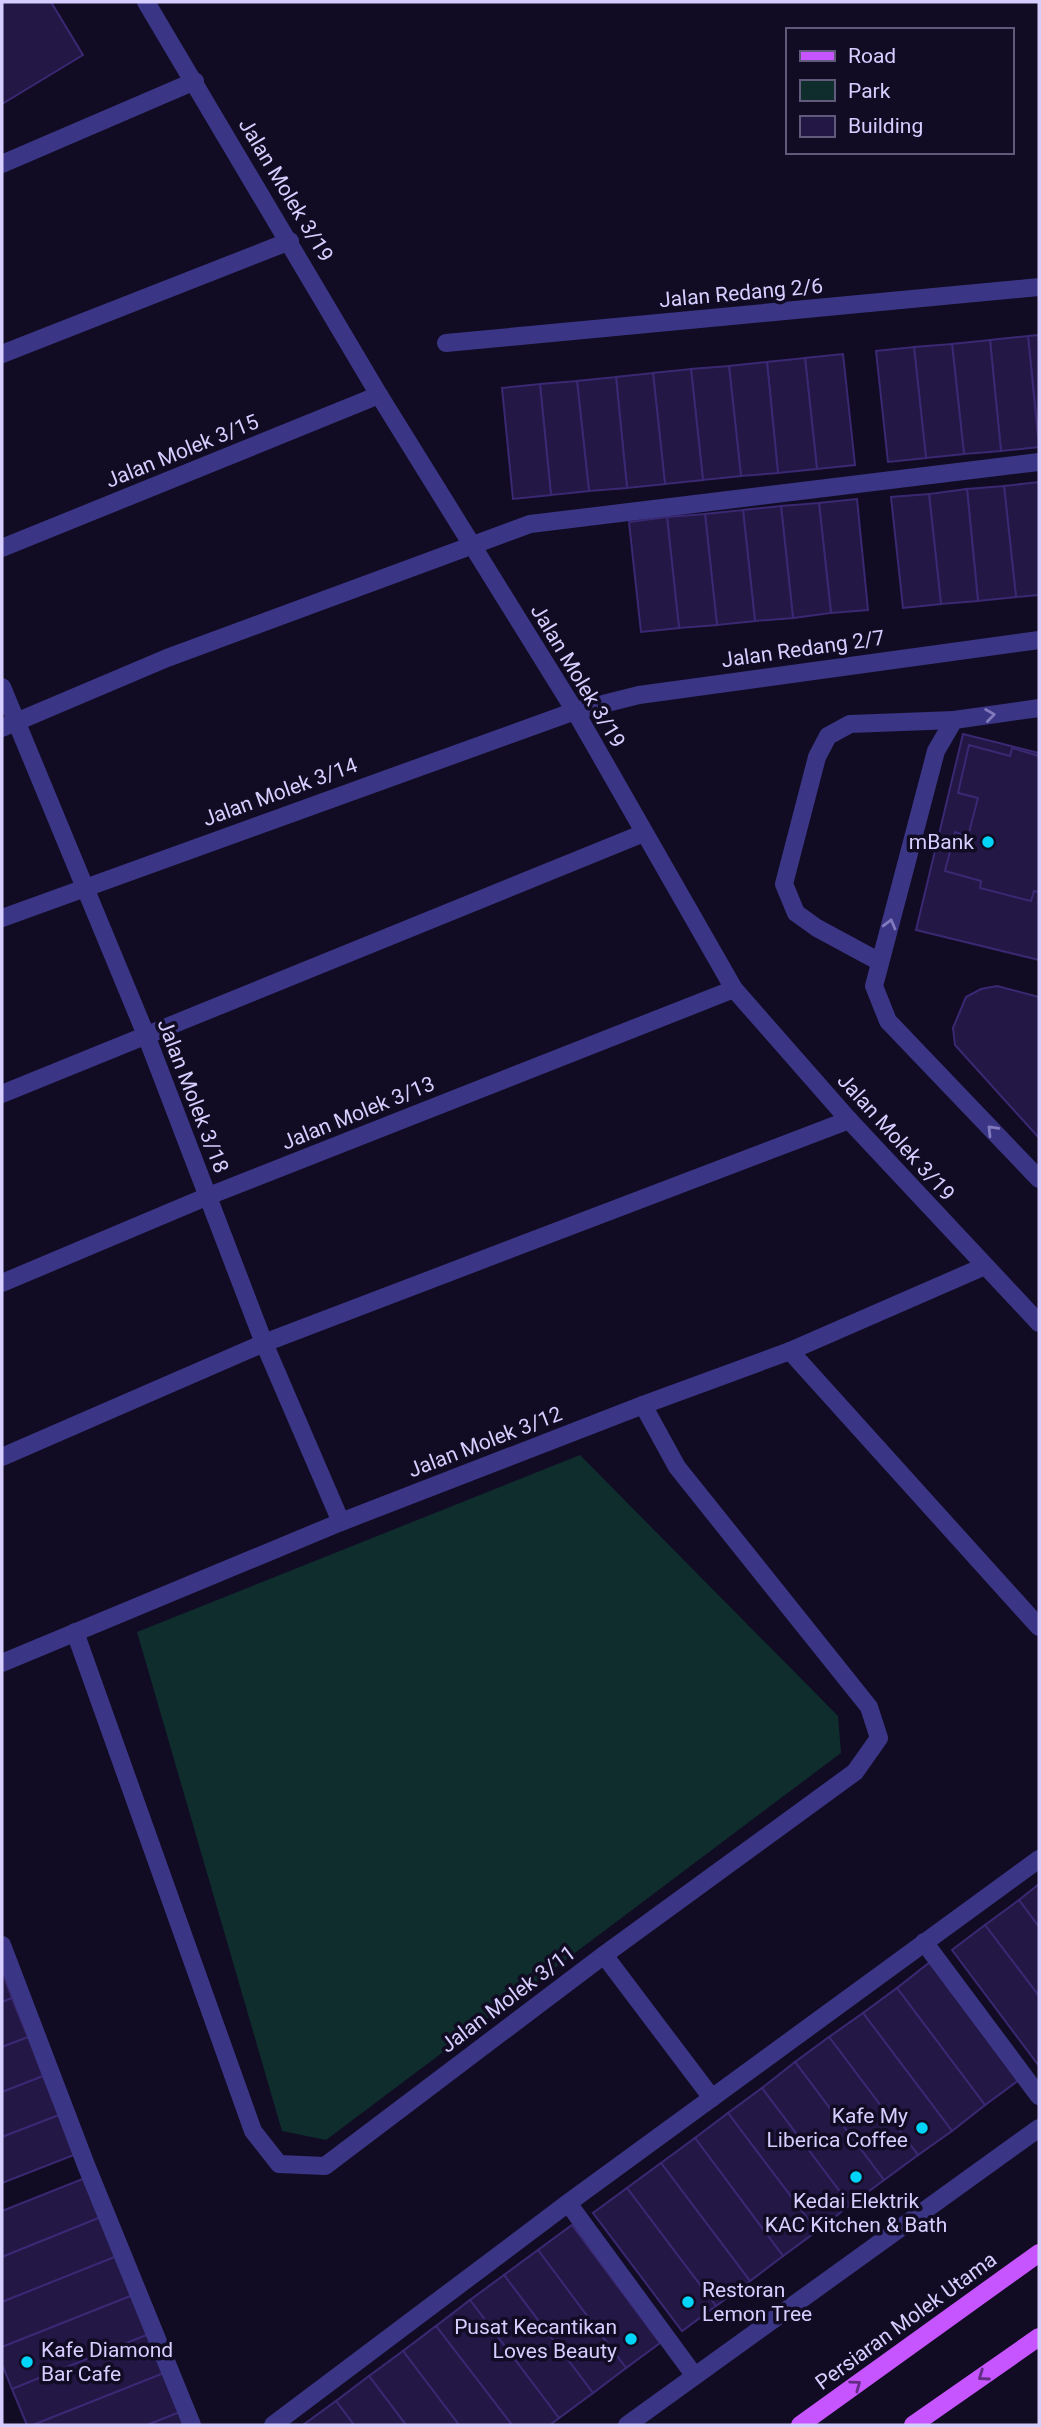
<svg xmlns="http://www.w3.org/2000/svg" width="1041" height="2427" viewBox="0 0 1041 2427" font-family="Roboto,sans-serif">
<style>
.green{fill:#0f2d2d}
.building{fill:#231745;stroke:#3a2872;stroke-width:2}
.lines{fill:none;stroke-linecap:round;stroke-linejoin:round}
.minor{stroke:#3b3585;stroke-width:18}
.major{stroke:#c755ff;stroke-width:18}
.oneway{stroke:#817abc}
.oneway2{stroke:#632d86}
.poi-dot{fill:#00d5f9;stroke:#110c23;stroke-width:2.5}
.labels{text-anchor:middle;stroke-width:7;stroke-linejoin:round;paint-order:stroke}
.street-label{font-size:21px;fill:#d6ceff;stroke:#110c23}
.poi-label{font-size:21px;fill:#d6ceff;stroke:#110c23;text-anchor:end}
</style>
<rect width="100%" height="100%" fill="#110c23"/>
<polygon class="green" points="580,1455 838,1716 841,1753 326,2140 282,2131 137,1632"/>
<g class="building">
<polygon points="2,2 51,2 83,55 2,104"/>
<polygon points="1039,335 1039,443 1028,336"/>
<polygon points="1028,336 1039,447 1001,451 990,340"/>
<polygon points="990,340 1001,451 964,454 952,344"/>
<polygon points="952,344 964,454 926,458 914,347"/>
<polygon points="914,347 926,458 888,462 876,351"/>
<polygon points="843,354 855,465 817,469 805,358"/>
<polygon points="805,358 817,469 778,473 767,362"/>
<polygon points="767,362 778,473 741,476 729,366"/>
<polygon points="729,366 741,476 703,480 691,369"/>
<polygon points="691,369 703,480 665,484 653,373"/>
<polygon points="653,373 665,484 627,488 616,377"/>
<polygon points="616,377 627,488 589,491 577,381"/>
<polygon points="577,381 589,491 551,495 540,384"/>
<polygon points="540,384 551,495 513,499 502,388"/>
<polygon points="1039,482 1039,595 1016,597 1004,486"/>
<polygon points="1004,486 1016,597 978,601 967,489"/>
<polygon points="967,489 978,601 941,604 929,494"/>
<polygon points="929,494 941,604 903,608 891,497"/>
<polygon points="857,499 868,610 831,613 819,503"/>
<polygon points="819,503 831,613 793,618 781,506"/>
<polygon points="781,506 793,618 755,621 743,510"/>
<polygon points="743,510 755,621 717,625 705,514"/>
<polygon points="705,514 717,625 679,628 667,517"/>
<polygon points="667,517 679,628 641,632 629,522"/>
<polygon points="963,734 1039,753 1039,960 916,930"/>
<polygon points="969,745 1010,756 1012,748 1039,756 1039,892 1034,891 1031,901 980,888 981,881 945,871 955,832 968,836 978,798 958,793"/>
<polygon points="997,986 1039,997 1039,1138 955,1045 953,1028 966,997 981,989"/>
<polygon points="1039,1884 1039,1927 1019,1900"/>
<polygon points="1019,1900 1039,1927 1039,1996 985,1925"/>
<polygon points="985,1925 1039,1996 1039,2066 952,1950"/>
<polygon points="930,1962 1019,2080 985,2105 897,1988"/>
<polygon points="2,1971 12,1998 2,2002"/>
<polygon points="897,1988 985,2105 952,2131 863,2013"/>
<polygon points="12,1998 28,2037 2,2047 2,2002"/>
<polygon points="863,2013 952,2131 918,2155 829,2037"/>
<polygon points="28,2037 43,2076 2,2092 2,2047"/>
<polygon points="829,2037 918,2155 884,2180 795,2062"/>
<polygon points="795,2062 884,2180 850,2205 762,2088"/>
<polygon points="43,2076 59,2115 2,2137 2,2092"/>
<polygon points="762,2088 850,2205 817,2231 728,2113"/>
<polygon points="728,2113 817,2231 783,2256 695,2138"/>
<polygon points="59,2115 74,2155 2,2183 2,2137"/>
<polygon points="695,2138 783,2256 750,2281 661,2163"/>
<polygon points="661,2163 750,2281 716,2306 627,2188"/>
<polygon points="85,2178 101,2217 2,2257 2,2211"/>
<polygon points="627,2188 716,2306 682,2331 593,2213"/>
<polygon points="101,2217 117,2256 2,2302 2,2257"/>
<polygon points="572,2225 660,2343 626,2368 538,2250"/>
<polygon points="538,2250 626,2368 593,2393 504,2275"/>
<polygon points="117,2256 133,2295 2,2347 2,2302"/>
<polygon points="504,2275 593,2393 559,2418 470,2300"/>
<polygon points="133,2295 149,2334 12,2389 2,2364 2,2347"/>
<polygon points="470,2300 559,2418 550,2425 512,2425 436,2326"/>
<polygon points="436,2326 512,2425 459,2425 403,2351"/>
<polygon points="149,2334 164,2373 33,2425 27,2425 12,2389"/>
<polygon points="403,2351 459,2425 406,2425 369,2376"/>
<polygon points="164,2373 180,2412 147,2425 33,2425"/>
<polygon points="369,2376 406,2425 354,2425 336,2401"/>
<polygon points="336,2401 354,2425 303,2425"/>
<polygon points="180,2412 186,2425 147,2425"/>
</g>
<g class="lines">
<g class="minor">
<polyline points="146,2 379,395 575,711 734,989 849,1120 1039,1323"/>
<polyline points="2,164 195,81"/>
<polyline points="446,343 1039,287"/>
<polyline points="2,354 290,241"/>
<polyline points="2,548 379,395"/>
<polyline points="2,687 146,1035 264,1343 341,1522"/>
<polyline points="1039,708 954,720 936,751 874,986 888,1021 1039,1179"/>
<polyline points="2,728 167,658 530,524 1039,462"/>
<polyline points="2,918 575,711 639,695 1039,640"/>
<polyline points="880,962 817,928 796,913 784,884 817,757 828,736 850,724 954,720"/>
<polyline points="2,1094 644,833"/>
<polyline points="2,1283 206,1197 734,989"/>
<polyline points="790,1351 1039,1627"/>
<polyline points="2,1457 264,1343 849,1120"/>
<polyline points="75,1632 253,2131 279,2164 325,2166 604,1955 855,1772 879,1738 869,1707 677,1467 643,1405"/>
<polyline points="2,1663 341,1522 643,1405 790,1351 985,1266"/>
<polyline points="924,1942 1039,2096"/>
<polyline points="2,1945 86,2165 192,2425"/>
<polyline points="604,1955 712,2098"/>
<polyline points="568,2203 694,2375"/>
<polyline points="273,2425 568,2203 1039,1859"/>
<polyline points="627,2425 1039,2128"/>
</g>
<g class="major">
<polyline points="800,2425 1039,2253"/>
<polyline points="913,2425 1039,2337"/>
</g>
</g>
<defs><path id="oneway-chevron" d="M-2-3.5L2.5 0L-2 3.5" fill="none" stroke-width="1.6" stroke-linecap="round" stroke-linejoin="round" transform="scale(1.75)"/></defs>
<g class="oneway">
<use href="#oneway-chevron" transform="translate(990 715) rotate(-8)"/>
<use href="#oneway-chevron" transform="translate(890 924) rotate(-75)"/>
<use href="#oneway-chevron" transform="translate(992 1130) rotate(-134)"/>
</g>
<g class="oneway2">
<use href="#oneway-chevron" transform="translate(983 2376) rotate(145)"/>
<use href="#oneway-chevron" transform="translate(856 2385) rotate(-36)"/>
</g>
<g class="poi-dot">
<circle cx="988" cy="842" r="7"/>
<circle cx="922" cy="2128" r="7"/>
<circle cx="856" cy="2177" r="7"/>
<circle cx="688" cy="2302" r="7"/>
<circle cx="631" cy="2339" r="7"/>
<circle cx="27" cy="2362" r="7"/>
</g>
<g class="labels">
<g class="street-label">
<text transform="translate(286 190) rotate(59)" y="7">Jalan Molek 3/19</text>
<text transform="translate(741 293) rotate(-5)" y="7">Jalan Redang 2/6</text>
<text transform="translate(182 451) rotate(-22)" y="7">Jalan Molek 3/15</text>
<text transform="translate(803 649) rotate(-8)" y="7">Jalan Redang 2/7</text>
<text transform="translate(578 676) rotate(59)" y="7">Jalan Molek 3/19</text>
<text transform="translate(280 792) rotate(-20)" y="7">Jalan Molek 3/14</text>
<text transform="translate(193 1096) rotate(69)" y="7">Jalan Molek 3/18</text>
<text transform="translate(358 1113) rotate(-22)" y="7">Jalan Molek 3/13</text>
<text transform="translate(896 1137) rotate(48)" y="7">Jalan Molek 3/19</text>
<text transform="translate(485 1442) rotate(-21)" y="7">Jalan Molek 3/12</text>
<text transform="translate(508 1999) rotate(-37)" y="7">Jalan Molek 3/11</text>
<text transform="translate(906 2321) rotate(-36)" y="7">Persiaran Molek Utama</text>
</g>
<g class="poi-label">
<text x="974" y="849">mBank</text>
<text x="908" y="2123">Kafe My<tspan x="908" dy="24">Liberica Coffee</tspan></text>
<text x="856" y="2208" text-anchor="middle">Kedai Elektrik<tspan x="856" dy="24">KAC Kitchen &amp; Bath</tspan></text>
<text x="702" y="2297" text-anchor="start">Restoran<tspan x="702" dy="24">Lemon Tree</tspan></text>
<text x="617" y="2334">Pusat Kecantikan<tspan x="617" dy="24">Loves Beauty</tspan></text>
<text x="41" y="2357" text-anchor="start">Kafe Diamond<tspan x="41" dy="24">Bar Cafe</tspan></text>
</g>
</g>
<rect width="1041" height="2427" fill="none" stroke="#d6ceff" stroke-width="7"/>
<rect x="786" y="28" width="228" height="126" fill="#110c23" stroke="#605a7b" stroke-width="2"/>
<rect x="800" y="51" width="35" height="10" fill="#c755ff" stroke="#605a7b" stroke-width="2"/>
<text x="848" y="63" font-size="21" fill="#d6ceff">Road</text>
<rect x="800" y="80" width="35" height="21" fill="#0f2d2d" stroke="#605a7b" stroke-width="2"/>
<text x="848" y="98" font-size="21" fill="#d6ceff">Park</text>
<rect x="800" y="116" width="35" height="21" fill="#231745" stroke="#605a7b" stroke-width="2"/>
<text x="848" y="133" font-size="21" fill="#d6ceff">Building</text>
</svg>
